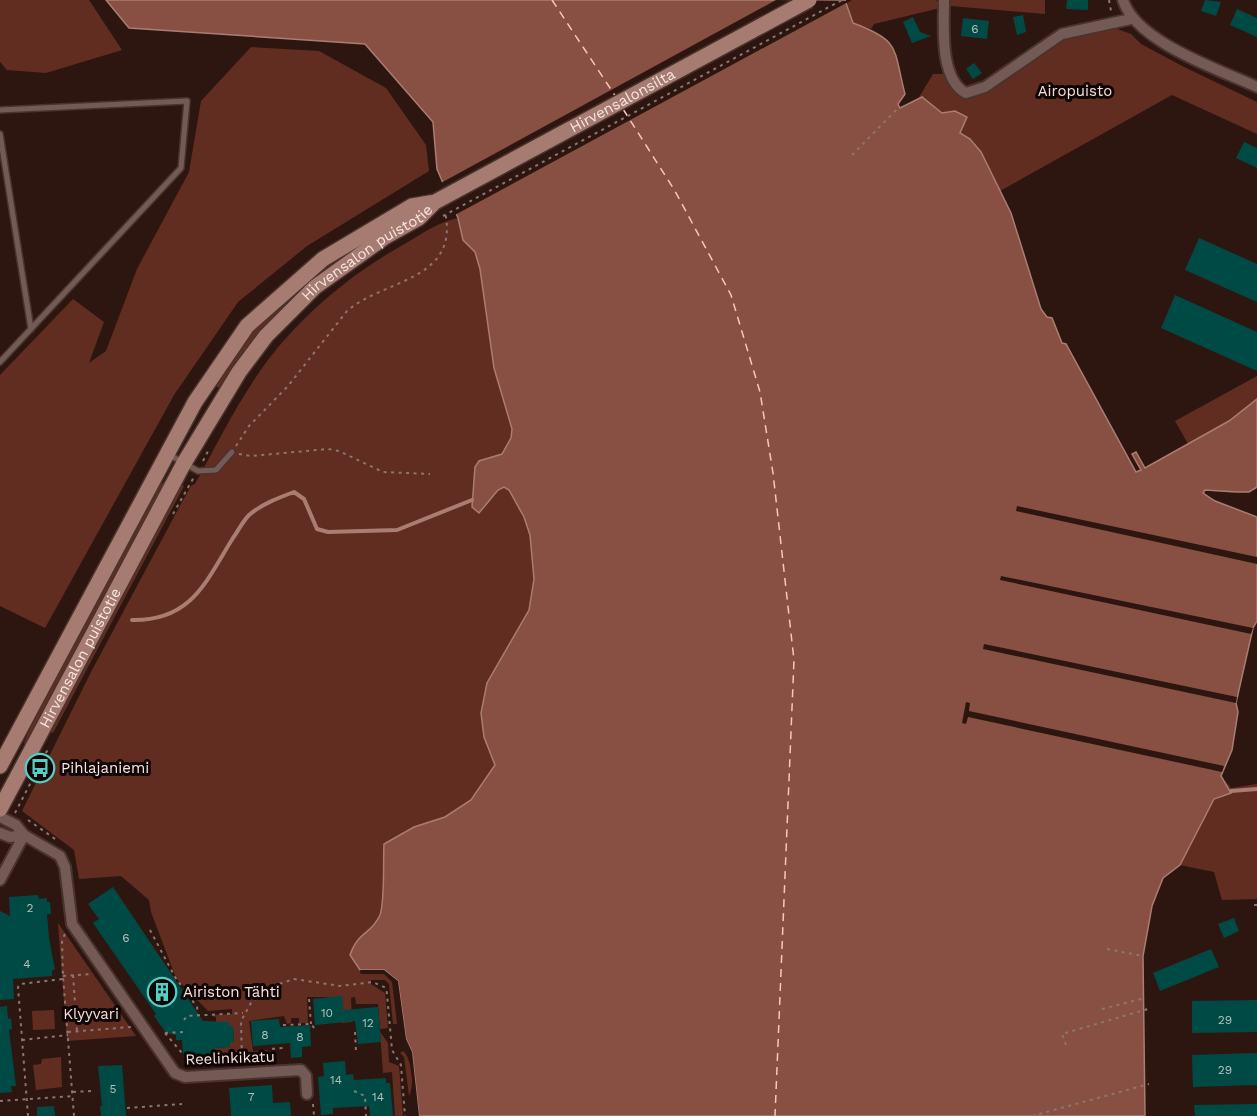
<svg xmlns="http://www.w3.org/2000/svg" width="1257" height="1116" viewBox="0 0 1257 1116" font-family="'Work Sans',sans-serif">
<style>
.green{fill:#612d21}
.water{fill:#885042;stroke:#aa7d72;stroke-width:1.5}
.pier{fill:#2e1610}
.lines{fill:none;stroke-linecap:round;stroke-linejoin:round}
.stream{stroke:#aa7d72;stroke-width:4}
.ferry{stroke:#fcc5b7;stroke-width:1.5;stroke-dasharray:8 6;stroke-linecap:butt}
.building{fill:#004a46}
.service-casing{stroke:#4a332d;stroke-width:8}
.minor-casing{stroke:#4a332d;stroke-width:14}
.secondary-casing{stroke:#4a332d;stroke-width:18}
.path{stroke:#8b7671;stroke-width:2;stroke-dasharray:3 4.5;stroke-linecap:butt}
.service{stroke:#745a54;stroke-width:5}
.minor{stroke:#745a54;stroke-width:10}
.secondary{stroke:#a67c72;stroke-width:15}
.secondary-bridge-casing{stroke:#4a332d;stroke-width:18;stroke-linecap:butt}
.path-bridge{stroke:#8b7671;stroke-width:2;stroke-dasharray:3 4.5;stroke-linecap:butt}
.secondary-bridge{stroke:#a67c72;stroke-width:15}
.labels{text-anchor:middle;stroke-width:6;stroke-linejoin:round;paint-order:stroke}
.number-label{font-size:12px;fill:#babfbb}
.park-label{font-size:15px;fill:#f3e0db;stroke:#0f0504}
.street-label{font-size:15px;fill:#f8e6e2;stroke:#0f0504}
.poi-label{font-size:15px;fill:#f8e6e2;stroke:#0f0504;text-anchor:start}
</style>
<rect width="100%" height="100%" fill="#2e1610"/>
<g class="green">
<polygon points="0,0 89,0 122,50 46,73 7,70 0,62"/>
<polygon points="852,0 936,0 940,8 874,24 871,29 853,23 847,3"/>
<polygon points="951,0 1045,0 1045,14 951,6"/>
<polygon points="1112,27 1131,34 1141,44 1184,67 1257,102 1257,134 1172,95 1000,191 966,173 955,111 942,113 925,98 918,99 933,74 944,74 960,94 968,99 994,87 1065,38"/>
<polygon points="251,47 319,51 386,88 426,145 429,171 307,246 238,302 174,395 45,628 0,606 0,375 73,299 104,322 89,363 106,351 137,269 189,172 201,101"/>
<path d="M458 218 460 230 530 264 539 713 357 966 361 974H384L392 982 397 1024H393L389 984 385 980H371V984L385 993 388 1028 380 1029 378 1004H356L355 997 351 998 352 1022 341 1023 342 997H307L308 1023H299V1018H291V1023L287 1024 284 1016 249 1021 253 1051 268 1050V1060L249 1061 246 1053V1061L205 1064V1061L235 1058 222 1057 221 1055 210 1058 215 1048 230 1047V1042L234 1041 233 1026H229V1022L216 1023V1017L211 1015 232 1014V1009L208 1011 176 978 151 912 149 900 121 876 79 879 74 850 22 811 91 672 182 502 191 486 195 484C215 448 233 411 256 377 291 324 346 277 401 246 419 236 437 222 458 218Z"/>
<path d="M319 268 323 272C283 308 249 344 219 388L216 386 246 337Z"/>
<path d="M1257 376V487C1241 496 1222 492 1205 490L1204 495 1233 508 1222 510 1166 476 1191 449 1175 421Z"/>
<polygon points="165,481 167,481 27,745 24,743 38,708 154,490"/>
<polygon points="180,484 184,486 53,733 50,732"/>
<polygon points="1222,772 1221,776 1231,788 1257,784 1257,899 1222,900 1214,872 1180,865 1164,878 1156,892 1149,836"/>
<polygon points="58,923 136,1036 67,1041"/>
<polygon points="54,1010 55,1029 33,1030 32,1011"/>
<polygon points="380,1032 388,1043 389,1062 399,1066 403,1116 395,1116 392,1072 383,1073"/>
<path d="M403 1051C412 1058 415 1087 409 1096L404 1057 400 1053Z"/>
<polygon points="61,1057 62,1087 36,1090 33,1065 41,1064 42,1059"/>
</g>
<path class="water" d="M106 0H845L853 23C902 41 893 49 905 94L898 104 900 108 922 97 942 113 955 111 967 117 960 133 970 139 981 152 1011 213 1041 309 1047 317 1052 318 1062 343 1066 344 1136 472 1141 470 1132 454 1136 452 1145 468 1229 421 1257 399V487L1249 492H1238L1205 490 1203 493 1215 501 1257 517V621L1253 628 1236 703 1238 712 1232 750 1221 776 1231 793 1214 799 1180 865 1163 878 1152 906 1143 956 1145 1116H419L412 1052 406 1039 398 981 384 970H360L350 955C358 931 371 935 380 915 385 902 383 860 384 844L414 827 445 817 471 800 495 765 484 737 481 713 487 683 529 610 534 579 530 535 524 517 509 490 504 487 498 490 479 513 472 507 475 467 479 461 502 454 511 438 512 429 494 368 480 269 475 252 463 240 458 218 437 169 433 122 365 44 129 28Z"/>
<g class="pier">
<polygon points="776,0 850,1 453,216 439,184"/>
<polygon points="1017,506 1257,557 1257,564 1016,511"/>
<polygon points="1001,576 1253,628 1251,634 1000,580"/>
<polygon points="984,644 1237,697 1236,703 983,649"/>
<polygon points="966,702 970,703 969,711 1224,766 1222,772 968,717 966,724 962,723"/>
<polygon points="360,970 384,970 398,981 406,1039 412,1052 419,1116 416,1116 409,1053 403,1039 395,983 383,973 361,973"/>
</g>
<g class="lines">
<g class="stream">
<path d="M132 620C192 621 206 581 233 538 238 531 243 521 249 515 262 504 278 498 294 492L304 499 317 529 328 532 397 530 472 500"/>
<polyline points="1231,791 1257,789"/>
</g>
<g class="ferry">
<polyline points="552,0 616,97"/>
<polyline points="623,109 675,191 731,295 760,392 773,473 794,660 775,1116"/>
</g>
</g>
<g class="building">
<polygon points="1067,0 1088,0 1088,10 1066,9"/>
<polygon points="1205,0 1221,2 1216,16 1201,11"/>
<polygon points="1237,9 1257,18 1257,37 1230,25"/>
<polygon points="1023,15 1026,32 1017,35 1013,17"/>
<polygon points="913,17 920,32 931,36 912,43 903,22"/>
<polygon points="963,18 989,21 987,39 961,36"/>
<polygon points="974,63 982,73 973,79 966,69"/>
<polygon points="1244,142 1257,148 1257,168 1236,158"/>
<polygon points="1199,238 1257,264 1257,302 1185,270"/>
<polygon points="1175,295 1257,332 1257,371 1161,328"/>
<polygon points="113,887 203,1021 229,1022 229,1026 233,1026 234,1042 230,1042 230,1047 215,1048 211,1056 196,1057 196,1053 183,1054 182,1040 176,1040 176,1035 166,1033 154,1016 156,1014 93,923 99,919 88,904"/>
<polygon points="38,895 39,899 47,898 47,902 50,902 51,914 47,914 49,938 55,970 52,970 52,976 13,979 14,999 0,1000 0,911 10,916 9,897"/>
<polygon points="1234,918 1239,931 1224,938 1218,924"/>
<polygon points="1211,949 1219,967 1160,991 1153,973"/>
<polygon points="342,996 343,1010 378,1007 381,1042 358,1044 355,1021 315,1025 313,999"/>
<polygon points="1257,1000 1257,1032 1192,1033 1192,1001"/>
<polygon points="7,1006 8,1019 11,1018 12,1029 9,1030 16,1086 11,1086 12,1092 0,1093 0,1007"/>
<polygon points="279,1019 280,1027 310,1025 311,1046 302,1047 302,1057 291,1058 290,1043 253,1046 251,1021"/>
<polygon points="1257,1053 1257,1085 1193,1087 1192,1055"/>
<polygon points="345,1061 346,1075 353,1074 354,1080 386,1078 386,1083 390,1083 393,1116 370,1116 369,1106 333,1108 333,1114 321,1115 318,1077 324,1076 323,1063"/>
<polygon points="122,1065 126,1116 101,1116 100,1106 102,1106 98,1066"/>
<polygon points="272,1085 273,1103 290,1102 291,1116 231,1116 229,1088"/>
<polygon points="1257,1104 1257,1116 1195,1116 1194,1105"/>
<polygon points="54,1106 55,1116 37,1116 37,1107"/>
</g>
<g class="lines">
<g class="service-casing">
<g id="service">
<polyline points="0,110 187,101 181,168 0,362"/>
<polyline points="0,134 31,329"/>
<polyline points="168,454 198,471 216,470 232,452"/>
</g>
</g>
<g class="minor-casing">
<g id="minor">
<path d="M944 0C944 25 939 79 966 93L985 87 1062 34 1131 19"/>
<path d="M1123 0C1136 42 1218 69 1257 87"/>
<polyline points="0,817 16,825 24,835 60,856 65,867 72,924 175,1073 185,1077 301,1070 306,1076 307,1094"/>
<polyline points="0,833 10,837 24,835"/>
<polyline points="0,880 24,835"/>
</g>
</g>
<g class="secondary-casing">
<g id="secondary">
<polyline points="0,766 195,402 247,326 323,259 412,206 435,202"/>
<path id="s1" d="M0 809 184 463 239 372 266 336 315 287 385 237 419 218 435 202"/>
</g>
</g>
<g class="path">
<polyline points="1109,0 1111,11"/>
<polyline points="852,155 899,107"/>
<path d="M236 446 249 426 288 386 347 311C384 279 460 281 445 212"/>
<polyline points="239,454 251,456 328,449 339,451 383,472 430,474"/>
<polyline points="203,461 208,451"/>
<polyline points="173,514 194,477"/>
<polyline points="15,813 48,749"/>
<polyline points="28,820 58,841"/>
<polyline points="1254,905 1257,905"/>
<polyline points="150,930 175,977 197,1007 198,1015"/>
<polyline points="65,934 62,940 63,976 74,1116"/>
<polyline points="1107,949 1143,956"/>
<polyline points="73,975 77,1031"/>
<polyline points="63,976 93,974"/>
<polyline points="309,999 311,1024"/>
<polyline points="1102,1009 1145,998"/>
<polyline points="184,1020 187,1016 243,1013"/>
<polyline points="283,1025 311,1024 316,1030"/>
<polyline points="68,1032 131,1027"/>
<polyline points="355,1032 356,1052"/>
<polyline points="165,1033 187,1059 242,1057"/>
<polyline points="165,1033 183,1032"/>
<polyline points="22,1040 68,1035"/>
<polyline points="1066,1045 1062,1034 1148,1009"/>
<polyline points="199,1057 200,1066"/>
<polyline points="271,1062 270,1049 284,1048"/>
<polyline points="242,1063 241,1021 251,1003 270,987 294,979 340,986 373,982 386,988 387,994 392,1050 401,1065 405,1116"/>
<polyline points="354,1091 365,1096 366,1116"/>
<polyline points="73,1092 91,1091"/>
<polyline points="0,1101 73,1096"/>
<polyline points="313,1104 314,1116"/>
<polyline points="127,1108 182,1104"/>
<polyline points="28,1116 18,987 20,984 63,979"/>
<polyline points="1032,1116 1149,1084"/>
</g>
<use href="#service" class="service"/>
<use href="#minor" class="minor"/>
<use href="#secondary" class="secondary"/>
<g class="secondary-bridge-casing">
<g id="secondary-bridge">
<path id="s2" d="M435 202 809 0"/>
</g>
</g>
<polyline class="path-bridge" points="443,216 842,0"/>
<use href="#secondary-bridge" class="secondary-bridge"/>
</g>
<defs>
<g id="bus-ring" transform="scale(1.5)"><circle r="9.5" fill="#0f0504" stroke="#55cec5" stroke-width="1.5"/><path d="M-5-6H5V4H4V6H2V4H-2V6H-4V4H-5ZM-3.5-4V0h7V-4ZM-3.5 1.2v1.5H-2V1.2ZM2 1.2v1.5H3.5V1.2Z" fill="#55cec5"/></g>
<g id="building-ring" transform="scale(1.5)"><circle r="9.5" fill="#0f0504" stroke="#55cec5" stroke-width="1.5"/><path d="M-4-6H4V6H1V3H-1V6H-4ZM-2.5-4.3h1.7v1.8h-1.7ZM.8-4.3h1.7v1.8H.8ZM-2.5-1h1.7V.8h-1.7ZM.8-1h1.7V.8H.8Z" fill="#55cec5"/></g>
</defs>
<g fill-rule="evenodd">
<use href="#bus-ring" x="40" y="768"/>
<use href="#building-ring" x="162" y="992"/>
</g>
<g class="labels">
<g class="number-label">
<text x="975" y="33">6</text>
<text x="30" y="912">2</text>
<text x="126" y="942">6</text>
<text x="27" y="968">4</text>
<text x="327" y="1017">10</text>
<text x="1225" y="1024">29</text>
<text x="368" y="1027">12</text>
<text x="265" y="1039">8</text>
<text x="300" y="1041">8</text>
<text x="1225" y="1074">29</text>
<text x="336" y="1084">14</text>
<text x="113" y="1093">5</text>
<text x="251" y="1101">7</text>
<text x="378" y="1101">14</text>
</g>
<g class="park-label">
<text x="1075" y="96">Airopuisto</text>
<text x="91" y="1019">Klyyvari</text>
</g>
<g class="street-label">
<text dy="5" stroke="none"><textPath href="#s2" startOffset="213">Hirvensalonsilta</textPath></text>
<text dy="5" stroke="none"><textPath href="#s1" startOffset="675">Hirvensalon puistotie</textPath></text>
<text dy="5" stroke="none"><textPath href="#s1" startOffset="171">Hirvensalon puistotie</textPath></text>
<text transform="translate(230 1058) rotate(-2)" y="5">Reelinkikatu</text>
</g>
<g class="poi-label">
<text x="61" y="773">Pihlajaniemi</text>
<text x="183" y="997">Airiston Tähti</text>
</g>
</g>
</svg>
